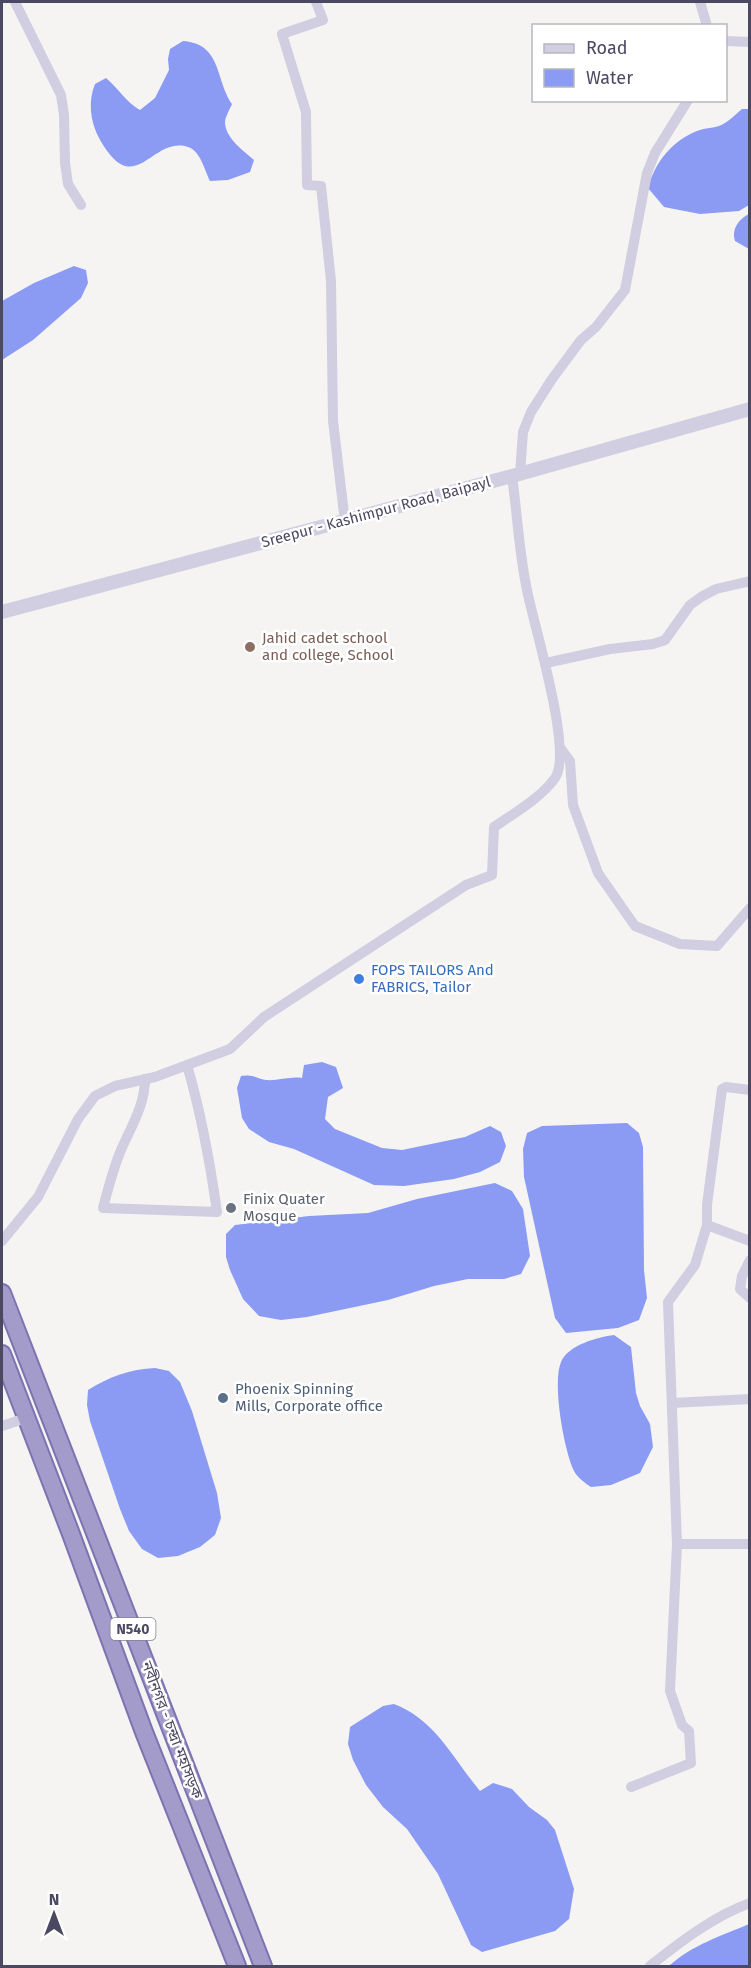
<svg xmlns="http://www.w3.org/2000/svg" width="751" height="1968" viewBox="0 0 751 1968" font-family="'Fira Sans','Noto Sans Bengali',sans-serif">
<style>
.water{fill:#8b9bf3}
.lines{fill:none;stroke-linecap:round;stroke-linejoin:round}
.trunk-casing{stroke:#7c73b0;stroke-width:20}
.minor{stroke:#d0cee0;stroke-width:10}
.tertiary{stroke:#d0cee0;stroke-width:14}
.trunk{stroke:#a39ccb;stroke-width:16}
.education-dot{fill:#8d6e63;stroke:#fff;stroke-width:2}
.shop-dot{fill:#3f7fe0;stroke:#fff;stroke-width:2}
.worship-dot{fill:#6b7280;stroke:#fff;stroke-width:2}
.service-dot{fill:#5c6f8a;stroke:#fff;stroke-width:2}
.labels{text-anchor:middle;stroke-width:5;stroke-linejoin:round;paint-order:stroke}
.shield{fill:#fff;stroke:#818091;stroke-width:1.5}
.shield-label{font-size:14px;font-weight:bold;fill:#4b4962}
.street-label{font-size:15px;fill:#4b4962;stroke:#fff}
.education-label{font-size:15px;fill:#785e54;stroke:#fff;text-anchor:start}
.shop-label{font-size:15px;fill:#366cbe;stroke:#fff;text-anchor:start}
.worship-label{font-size:15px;fill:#5b616d;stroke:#fff;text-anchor:start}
.service-label{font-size:15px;fill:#4e5e75;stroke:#fff;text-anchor:start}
</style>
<rect width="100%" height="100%" fill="#f5f4f3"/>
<g class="water">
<path d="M183 41C222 44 215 79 232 104 230 109 225 117 225 122 225 138 244 151 254 160L250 172 228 180 210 181C205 171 200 150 188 147 151 135 135 203 99 138 90 121 88 101 95 84L106 78C118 88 127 103 140 110L155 98 169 70 168 59 170 49Z"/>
<path d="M742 109H749V205L739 211 700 214 664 207 648 188C655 162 673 139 700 130 706 128 713 128 719 126 727 123 735 115 742 109Z"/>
<path d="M749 214V249L735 241C731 229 739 219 749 214Z"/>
<polygon points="74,266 86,270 88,283 81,298 33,340 2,360 2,301 34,283"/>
<path d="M322 1062 336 1067 343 1088 328 1097 325 1119 335 1129 382 1148 402 1150 465 1137 490 1126 501 1132 506 1146 500 1162 480 1172 454 1179 404 1186 374 1185 294 1149 269 1142 249 1129 242 1118 237 1088 241 1076C254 1074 254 1078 266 1080 278 1081 290 1076 302 1078L304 1065Z"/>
<polygon points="627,1123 639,1133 643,1147 644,1270 647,1298 639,1320 618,1328 566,1333 555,1318 524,1177 523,1149 527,1133 542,1126"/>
<polygon points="495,1183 512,1191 523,1209 530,1256 521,1274 504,1279 468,1279 434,1286 388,1300 307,1317 281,1320 259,1316 243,1299 230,1270 226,1257 226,1234 235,1225 309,1216 368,1213 417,1199"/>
<path d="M614 1335 631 1347 636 1393 640 1406 650 1424 653 1447 640 1473 611 1485 591 1487C585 1483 577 1477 574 1471 564 1450 552 1383 561 1362 568 1345 598 1337 614 1335Z"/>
<path d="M155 1368 169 1371 180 1382 192 1411 217 1493 221 1518 215 1535 200 1547 178 1556 158 1558 142 1549 129 1531 120 1509 90 1421 87 1405 88 1390C109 1377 130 1369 155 1368Z"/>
<path d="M394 1704C435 1719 454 1760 480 1791L493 1783 512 1789 529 1807 547 1820 555 1830 574 1889 569 1919 555 1931 482 1952 471 1945 438 1874 427 1858 407 1829 383 1807 366 1785 353 1760 348 1744 350 1727 383 1706Z"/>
<path d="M749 1924V1966H669C692 1945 721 1936 749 1924Z"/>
</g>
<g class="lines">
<g class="trunk-casing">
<g id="trunk">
<polyline points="2,1293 263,1966"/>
<polyline points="2,1354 71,1534 144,1732 237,1966"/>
</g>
</g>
<g class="minor">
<polyline points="15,2 61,95 64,115 65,163 68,184 81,205"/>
<polyline points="316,2 323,20 282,34 306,112 307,185 321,186 331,281 333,421 345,522"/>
<polyline points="700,2 707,26"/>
<polyline points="726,41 750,42"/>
<polyline points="520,474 523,432 531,412 552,379 581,340 596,327 625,290 647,173 655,153 688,100"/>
<polyline points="546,663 610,649 653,644 665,640 690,605 701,597 716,589 750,581"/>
<polyline points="561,749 570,761 573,805 598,873 635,926 680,944 717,946 750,908"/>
<path d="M145 1079C145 1105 131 1127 121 1150 113 1169 108 1189 103 1208L217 1212C210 1162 201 1113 187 1065"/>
<polyline points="707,1225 750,1241"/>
<path d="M2 1241 38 1197 78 1119 95 1096 115 1086 155 1077 230 1049 264 1017 466 885 492 875 494 827C513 814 542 797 555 778 574 751 532 621 526 585 519 550 517 512 512 476"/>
<polyline points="750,1260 742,1276 740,1289 750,1298"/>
<polyline points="672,1403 750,1399"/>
<polyline points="2,1426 26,1418"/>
<polyline points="677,1544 750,1544"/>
<polyline points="631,1787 691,1763 689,1731 682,1725 670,1691 677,1544 668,1302 695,1265 707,1225 707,1205 722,1089 726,1087 750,1090"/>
<path d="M650 1966C680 1942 714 1916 750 1903"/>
</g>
<polyline class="tertiary" points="2,612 512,476 750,409"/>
<use href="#trunk" class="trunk"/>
</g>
<circle class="education-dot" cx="250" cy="647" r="6"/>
<circle class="shop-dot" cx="359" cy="979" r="6"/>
<circle class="worship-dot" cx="231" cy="1208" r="6"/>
<circle class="service-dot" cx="223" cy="1398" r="6"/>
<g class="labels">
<rect class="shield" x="110.5" y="1618" width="45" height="22" rx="4.5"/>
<g class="shield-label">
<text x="133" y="1634">N540</text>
</g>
<g class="street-label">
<text transform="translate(376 512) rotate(-15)" y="5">Sreepur - Kashimpur Road, Baipayl</text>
<text transform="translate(172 1730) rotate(69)" y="5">নবীনগর - চন্দ্রা মহাসড়ক</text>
</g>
<g class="education-label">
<text x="262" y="643">Jahid cadet school<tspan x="262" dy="17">and college, School</tspan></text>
</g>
<g class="shop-label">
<text x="371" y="975">FOPS TAILORS And<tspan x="371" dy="17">FABRICS, Tailor</tspan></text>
</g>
<g class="worship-label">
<text x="243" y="1204">Finix Quater<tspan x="243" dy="17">Mosque</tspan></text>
</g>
<g class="service-label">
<text x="235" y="1394">Phoenix Spinning<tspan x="235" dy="17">Mills, Corporate office</tspan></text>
</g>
</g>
<rect width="751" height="1968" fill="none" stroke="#4b4962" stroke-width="6"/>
<rect x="532" y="24" width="195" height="78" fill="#ffffff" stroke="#b7b6c0" stroke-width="1.5"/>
<rect x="544" y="44" width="30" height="9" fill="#d0cee0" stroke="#b7b6c0" stroke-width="1.5"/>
<text x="586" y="54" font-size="18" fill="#4b4962">Road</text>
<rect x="544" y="69" width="30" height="18" fill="#8b9bf3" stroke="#b7b6c0" stroke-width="1.5"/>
<text x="586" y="84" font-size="18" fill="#4b4962">Water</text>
<g transform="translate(54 1914)" stroke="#ffffff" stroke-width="4.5" paint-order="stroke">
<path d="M0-4.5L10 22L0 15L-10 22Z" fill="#4b4962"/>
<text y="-9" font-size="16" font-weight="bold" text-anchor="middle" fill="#4b4962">N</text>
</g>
</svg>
